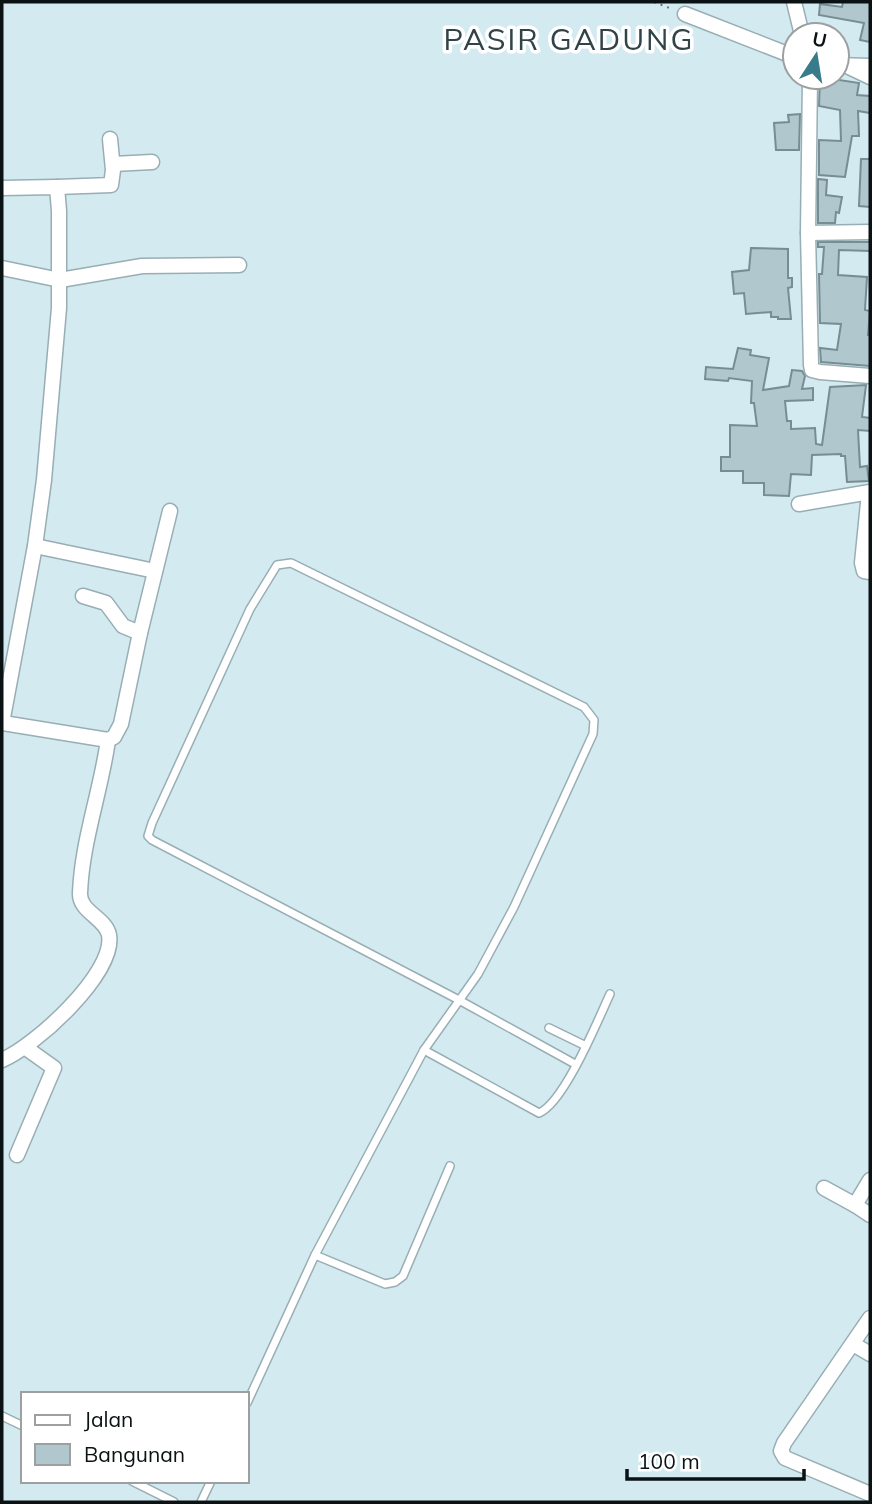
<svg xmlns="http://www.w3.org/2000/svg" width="872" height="1504" viewBox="0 0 872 1504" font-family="Mulish,sans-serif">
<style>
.building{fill:#b0c7cd;stroke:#778d93;stroke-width:2}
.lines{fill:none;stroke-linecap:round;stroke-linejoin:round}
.lane-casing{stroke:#98aeb4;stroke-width:10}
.street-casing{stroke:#98aeb4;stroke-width:17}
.path{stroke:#69787c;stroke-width:2;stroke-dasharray:2 5;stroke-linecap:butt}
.lane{stroke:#fff;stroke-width:7}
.street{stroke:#fff;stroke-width:14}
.labels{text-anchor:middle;stroke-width:7;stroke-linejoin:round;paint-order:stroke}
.quarter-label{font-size:30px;letter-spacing:2px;fill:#2f4348;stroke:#fff}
</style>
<rect width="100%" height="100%" fill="#d3eaf0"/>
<g class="building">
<polygon points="843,2 870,2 870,42 860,40 864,23 819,15 820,4 842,7"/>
<polygon points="820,77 839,77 839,80 859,83 857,95 870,96 870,113 858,111 859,136 852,136 845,177 819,175 819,140 841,141 840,110 819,106"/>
<polygon points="800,114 799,150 776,150 774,123 789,122 788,115"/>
<polygon points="861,159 870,159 870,207 859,206"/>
<polygon points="818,179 827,180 826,195 842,197 839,213 836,212 835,223 818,223"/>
<polygon points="818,242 870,242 870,251 839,250 838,275 867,277 865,310 870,311 868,335 870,335 870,366 821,362 820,348 837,350 841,324 820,323 819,274 822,274 824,247 818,247"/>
<polygon points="751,248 788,249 788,278 792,278 792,287 788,288 791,319 778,319 778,317 771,317 771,312 746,314 744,293 734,294 732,272 749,270"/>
<polygon points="738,348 751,350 750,355 769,358 763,390 789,386 792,370 802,371 805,376 802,389 813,388 813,400 785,401 787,421 791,421 791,429 815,428 816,444 822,445 830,387 866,385 862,417 870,418 870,431 858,430 860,467 867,466 869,481 847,482 845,456 841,456 841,454 812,455 811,475 791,474 789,496 764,495 764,483 743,483 743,471 721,471 721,457 730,457 730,425 757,426 754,403 751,403 752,381 729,378 728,381 705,379 706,367 733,369"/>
</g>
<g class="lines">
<g class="lane-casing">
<g id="lane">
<polyline points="549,1028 586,1046"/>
<path d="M424 1050 539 1113C564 1103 598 1020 610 994"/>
<polyline points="315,1255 385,1284 395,1282 403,1276 450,1166"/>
<polyline points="247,1403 315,1255 424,1050 478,974 514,907 593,734 594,720 584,707 291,563 277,565 250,609 152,823 148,836 152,840 459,1000 575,1064"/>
<polyline points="2,1416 23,1426"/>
<polyline points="132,1481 174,1502"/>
<polyline points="201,1502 211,1481"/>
</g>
</g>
<g class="street-casing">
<g id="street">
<polyline points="794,2 802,35"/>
<polyline points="685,14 795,57"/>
<polyline points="837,65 870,66"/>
<polyline points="849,67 870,77"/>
<polyline points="810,77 808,233 811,365 812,370 820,372 870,376"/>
<polyline points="113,164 152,162"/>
<polyline points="57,187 111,185 113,170 110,139"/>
<polyline points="2,188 57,187 59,211 59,308 44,480 35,546 2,723"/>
<polyline points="808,233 870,232"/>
<polyline points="2,268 60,280 142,266 239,265"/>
<polyline points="869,493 862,563 864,571 870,572"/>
<polyline points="799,504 870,492"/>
<polyline points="35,546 155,571"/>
<polyline points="83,596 106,603 123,626 140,633"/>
<polyline points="108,740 114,737 121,724 140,633 170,511"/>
<path d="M2 1060C34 1047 116 973 109 935 106 918 79 912 80 893 82 841 101 791 108 740L3 723"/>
<polyline points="17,1155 54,1068 26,1048"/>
<polyline points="870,1180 855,1205 870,1215"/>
<polyline points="824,1188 855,1205"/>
<polyline points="870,1318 784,1443 781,1451 785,1458 870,1494"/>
<polyline points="853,1344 870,1354"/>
</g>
</g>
<polyline class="path" points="654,2 672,9"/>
<use href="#lane" class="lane"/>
<use href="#street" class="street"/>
</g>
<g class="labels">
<g class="quarter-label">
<text x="569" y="50">PASIR GADUNG</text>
</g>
</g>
<rect width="872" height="1504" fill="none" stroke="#0a1214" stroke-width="7"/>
<rect x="21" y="1392" width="228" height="91" fill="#ffffff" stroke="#9da0a1" stroke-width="2"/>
<rect x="35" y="1415" width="35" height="10" fill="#ffffff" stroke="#9da0a1" stroke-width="2"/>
<text x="84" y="1427" font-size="21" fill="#0a1214">Jalan</text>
<rect x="35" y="1444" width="35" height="21" fill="#b0c7cd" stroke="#9da0a1" stroke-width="2"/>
<text x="84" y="1462" font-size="21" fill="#0a1214">Bangunan</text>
<g transform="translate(816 56) rotate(12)"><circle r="33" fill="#ffffff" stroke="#9da0a1" stroke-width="2"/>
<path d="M0-5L12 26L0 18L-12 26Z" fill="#387c8b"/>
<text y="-10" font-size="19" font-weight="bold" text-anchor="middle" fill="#0a1214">U</text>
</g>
<path d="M627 1469v10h177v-10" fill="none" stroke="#0a1214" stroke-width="3.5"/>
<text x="638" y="1469" font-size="21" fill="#0a1214" stroke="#ffffff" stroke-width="5" paint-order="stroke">100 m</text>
</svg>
